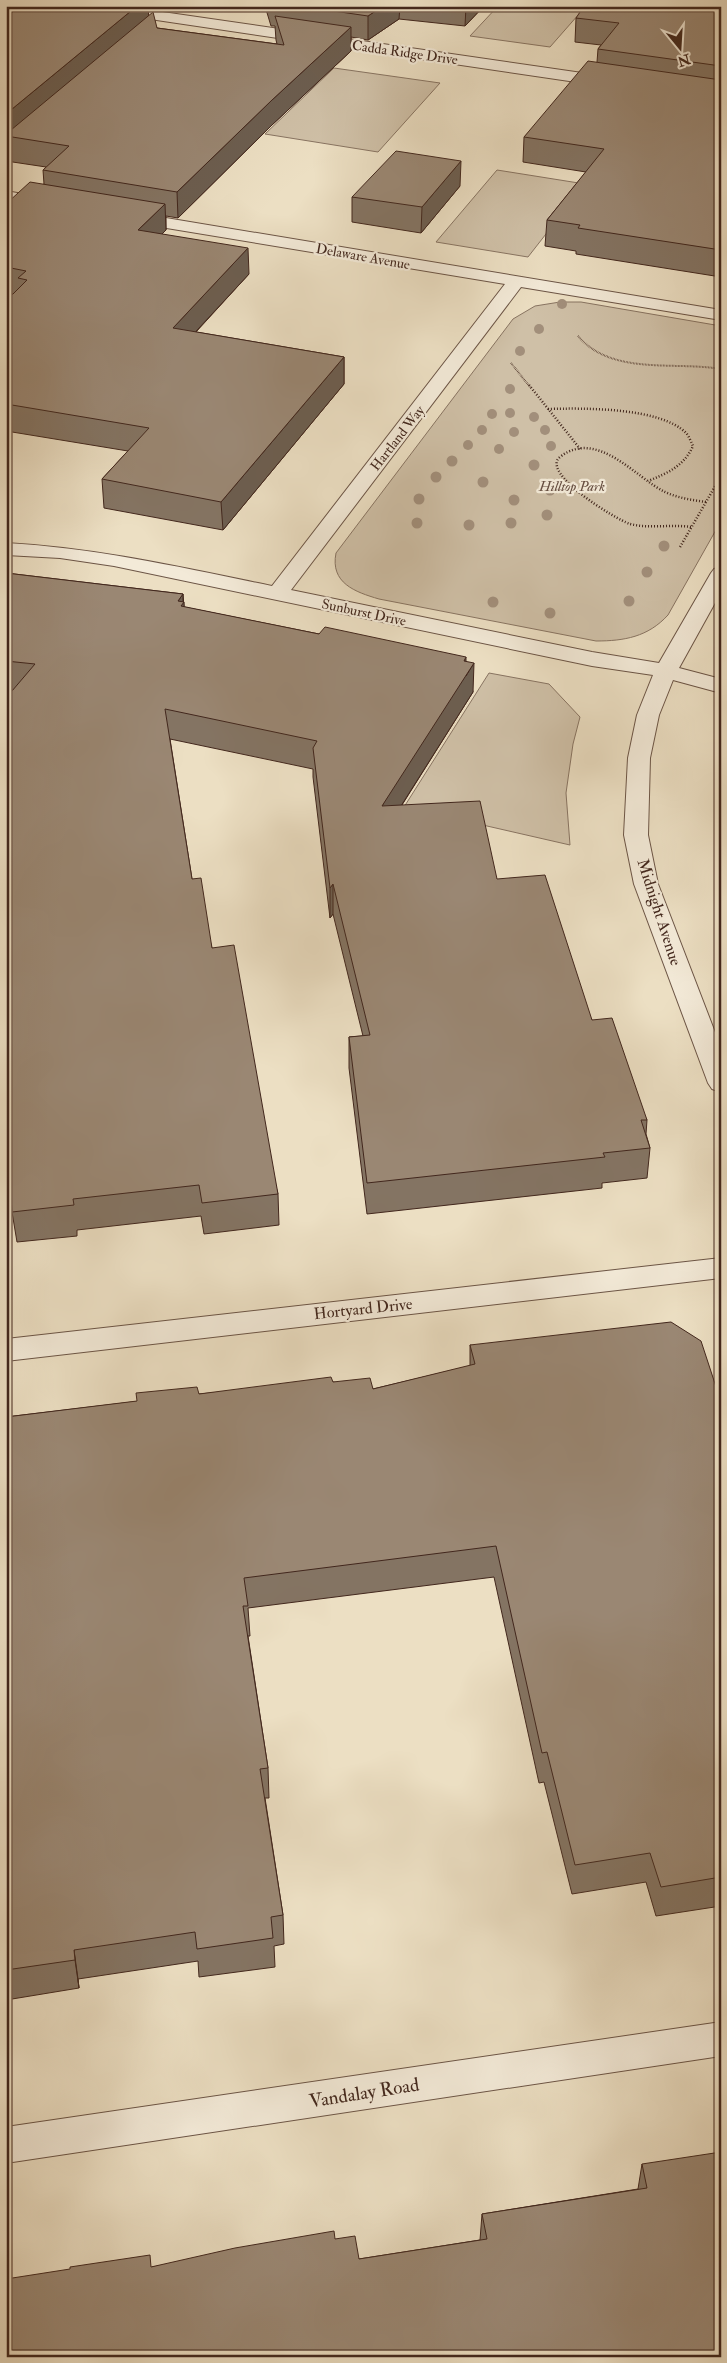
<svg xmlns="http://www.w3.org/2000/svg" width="727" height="2363" viewBox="0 0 727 2363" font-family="'IM FELL Double Pica',serif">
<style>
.green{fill:#cfc0a7;stroke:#887462}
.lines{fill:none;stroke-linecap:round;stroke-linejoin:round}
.minor-casing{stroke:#6c5546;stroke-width:2}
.path-far1{stroke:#42271d;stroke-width:2;stroke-dasharray:0.5 1;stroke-linecap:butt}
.path{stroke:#42271d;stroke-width:2.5;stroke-dasharray:1 2;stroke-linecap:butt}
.minor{fill:#f3ead8;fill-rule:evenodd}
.tree{fill:#a28f7b}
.wall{fill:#847463;stroke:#42271d}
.shaded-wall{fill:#6c5e50;stroke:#42271d}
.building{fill:#9a8773;stroke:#42271d}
.labels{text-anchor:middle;stroke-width:4.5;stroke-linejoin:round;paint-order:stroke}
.far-street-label{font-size:14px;fill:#42271d;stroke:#f3ead8}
.far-park-label{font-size:14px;font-style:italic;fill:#654d40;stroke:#f3ead8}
.street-label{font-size:16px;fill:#42271d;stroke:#f3ead8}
.near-street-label{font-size:19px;fill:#42271d;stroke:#f3ead8}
</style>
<rect width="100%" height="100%" fill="#ecdfc3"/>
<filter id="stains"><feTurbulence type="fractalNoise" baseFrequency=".004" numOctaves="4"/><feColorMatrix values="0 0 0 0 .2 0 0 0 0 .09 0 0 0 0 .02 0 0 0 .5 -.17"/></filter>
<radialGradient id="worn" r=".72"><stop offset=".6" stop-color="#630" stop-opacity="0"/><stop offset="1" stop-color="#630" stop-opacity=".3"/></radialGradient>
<g class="green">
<polygon points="498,6 586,6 550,47 470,36"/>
<polygon points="334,68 440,83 378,152 265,134"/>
<polygon points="497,170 585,184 528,257 436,242"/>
<path d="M560 302H581L721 326V521L668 615C648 637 624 641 596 641L379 599C355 592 330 583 336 553L513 319 535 306Z"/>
<polygon points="489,673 549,684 580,717 573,744 566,793 570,845 404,807"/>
</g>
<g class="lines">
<g class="minor-casing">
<g id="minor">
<polygon points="82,6 121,6 610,77 618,82 610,87 89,10"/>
<polygon points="6,191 51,199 57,200 59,204 57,208 51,209 6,201"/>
<path d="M130 212 721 310V320L521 287 291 590 592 652 659 663 711 573 714 569 721 567V592L679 668 721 679V693L673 680 659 715 650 758 648 835 658 884 721 1048V1092L712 1089 708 1083 634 884 624 835 628 758 637 715 653 675 592 666 114 566 60 558 6 555V543C97 548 184 568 272 586L505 284 124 221 122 217 124 213Z"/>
<polygon points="721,1258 721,1278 6,1361 6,1339"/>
<polygon points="721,2022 721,2056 6,2163 6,2127"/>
</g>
</g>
<g class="path-far1">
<path d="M578 336C612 376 674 361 721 369"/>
<polyline points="511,363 530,387"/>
</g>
<g class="path">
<polyline points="529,385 581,450"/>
<path d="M548 409C583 408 660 407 686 433 689 436 691 442 693 446 684 466 668 473 648 481"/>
<path d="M691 527C671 524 650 529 630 524 615 519 540 473 560 457 597 428 636 478 665 492 678 498 692 500 706 502"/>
<polyline points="680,547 721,476"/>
</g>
<use href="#minor" class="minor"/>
</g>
<g class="tree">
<circle cx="562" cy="304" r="5"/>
<circle cx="539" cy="329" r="5"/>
<circle cx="520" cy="351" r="5"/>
<circle cx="510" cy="389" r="5"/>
<circle cx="510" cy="413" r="5"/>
<circle cx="492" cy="414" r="5"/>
<circle cx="534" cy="417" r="5"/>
<circle cx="482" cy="430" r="5"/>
<circle cx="545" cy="430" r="5"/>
<circle cx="514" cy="432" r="5"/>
<circle cx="468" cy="445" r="5"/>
<circle cx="551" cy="446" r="5"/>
<circle cx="499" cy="449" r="5"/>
<circle cx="452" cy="461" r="5.5"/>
<circle cx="534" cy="465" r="5.5"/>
<circle cx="436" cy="477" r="5.5"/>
<circle cx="483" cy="482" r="5.5"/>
<circle cx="550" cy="490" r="5.5"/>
<circle cx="419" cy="499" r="5.5"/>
<circle cx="514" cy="500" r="5.5"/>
<circle cx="547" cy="515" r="5.5"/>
<circle cx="417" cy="523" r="5.5"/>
<circle cx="511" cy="523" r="5.5"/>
<circle cx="469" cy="525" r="5.5"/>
<circle cx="664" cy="546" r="5.5"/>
<circle cx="647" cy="572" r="5.5"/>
<circle cx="629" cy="601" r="5.5"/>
<circle cx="493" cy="602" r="5.5"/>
<circle cx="550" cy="613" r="5.5"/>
</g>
<g class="wall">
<polygon points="6,6 148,6 148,16 157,28 277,44 276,40 275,26 271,26 265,6 484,6 465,26 399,19 368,40 351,37 351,51 272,125 178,218 166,216 166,230 162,234 249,274 196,332 344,357 344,384 223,530 104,508 102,479 128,451 6,431 6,301 13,294 6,293 6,204 44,184 43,170 46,167 6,161"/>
<polygon points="721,6 721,277 576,254 576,251 545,246 547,220 586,172 523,162 524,137 597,62 598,49 601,45 575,42 576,18"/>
<polygon points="460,186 421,233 352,222 352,197"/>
<polygon points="6,573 183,594 184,607 319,634 466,661 473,692 402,805 497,879 592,1020 647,1120 646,1134 650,1148 647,1178 602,1183 602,1188 367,1214 349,1068 349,1037 363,1036 333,914 330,918 313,777 313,769 170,739 192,879 212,948 278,1194 279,1225 204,1234 201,1216 77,1230 77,1236 17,1242 12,1212 8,996 13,690 6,690"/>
<polygon points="470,1345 721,1402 721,1906 656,1916 646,1882 572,1894 544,1782 539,1783 494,1577 248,1608 250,1636 248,1636 268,1768 269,1798 265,1798 283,1915 284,1944 274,1946 275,1967 199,1977 198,1961 78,1979 79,1988 6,2000 6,1417 199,1394 333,1382 373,1389 470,1366"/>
<polygon points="642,2164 721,2357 152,2267 335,2239 359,2259 480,2240 482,2214 638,2189"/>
</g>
<g class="shaded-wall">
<polygon points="137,6 148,6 149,21 6,136 6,114"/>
<polygon points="383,6 400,6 399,19 368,40 368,16"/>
<polygon points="466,6 484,6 465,26"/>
<polygon points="351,27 351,51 272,125 178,218 177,192 272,100"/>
<polygon points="461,161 460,186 421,233 422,207"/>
<polygon points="165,204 166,230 140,256 138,230"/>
<polygon points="248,248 249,274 174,355 173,328"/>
<polygon points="344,357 344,384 223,530 221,502"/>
<polygon points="183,594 183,603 184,602 185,631 178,601"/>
<polygon points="466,657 466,676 474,663 473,692 382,836 382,806"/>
<polygon points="333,884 333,914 330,918 330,888"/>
<polygon points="74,1950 78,1979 79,1988 75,1960"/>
</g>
<g class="building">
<polygon points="6,6 137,6 6,114"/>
<polygon points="299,6 383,6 368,16"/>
<polygon points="584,6 721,6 721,66 598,49 619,23 576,18"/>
<polygon points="153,12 157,28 284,45 275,16 351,27 272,100 177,192 43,170 69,146 6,136 6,132 11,130"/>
<polygon points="588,61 721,80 721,250 578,228 580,225 547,220 604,149 524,137"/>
<polygon points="396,151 461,161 422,207 352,197"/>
<polygon points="30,182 165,204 138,230 248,248 173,328 344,357 221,502 102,479 149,428 6,404 6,301 27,280 18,278 26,271 6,267 6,204"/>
<polygon points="6,573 183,594 178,601 184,602 181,606 319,634 325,627 466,657 464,661 474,663 382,806 480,801 497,879 545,875 592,1020 612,1018 647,1120 641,1120 650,1148 603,1153 605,1157 367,1183 349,1037 370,1035 333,884 330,888 313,748 317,741 165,709 192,879 201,878 212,948 234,945 278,1194 202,1203 199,1185 73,1199 74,1205 12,1212 6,1119 6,996 8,996 6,976 6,923 10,923 6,883 6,698 35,664 6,661"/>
<polygon points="671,1322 701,1341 721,1402 721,1877 661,1887 650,1853 575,1865 547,1752 542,1753 496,1546 244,1578 248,1606 243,1606 268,1768 260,1769 283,1915 271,1917 273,1938 197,1949 195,1932 74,1950 75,1960 6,1970 6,1417 137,1401 136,1393 197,1387 199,1394 331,1377 333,1382 370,1378 373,1389 475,1364 470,1345"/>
<polygon points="721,2152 721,2357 6,2357 6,2279 70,2269 70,2267 150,2255 151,2267 235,2248 334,2231 335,2239 355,2236 359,2259 487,2239 482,2214 647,2188 642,2164"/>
</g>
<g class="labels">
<g class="far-street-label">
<text transform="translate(405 52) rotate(8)" y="5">Cadda Ridge Drive</text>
<text transform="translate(363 256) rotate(10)" y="5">Delaware Avenue</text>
<text transform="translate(397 438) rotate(-52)" y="5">Hartland Way</text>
<text transform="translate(364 612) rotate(12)" y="5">Sunburst Drive</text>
</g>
<g class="far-park-label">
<text x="572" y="491">Hilltop Park</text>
</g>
<g class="street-label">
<text transform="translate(660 912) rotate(72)" y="6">Midnight Avenue</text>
<text transform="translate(363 1308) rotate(-6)" y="6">Hortyard Drive</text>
</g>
<g class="near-street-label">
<text transform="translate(364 2092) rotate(-9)" y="7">Vandalay Road</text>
</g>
</g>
<rect width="727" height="2363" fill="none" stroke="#ecdfc3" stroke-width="25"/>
<rect x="8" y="8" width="712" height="2348" fill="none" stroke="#42271d" stroke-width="2.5"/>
<rect x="12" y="12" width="702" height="2338" fill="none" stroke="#42271d"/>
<g transform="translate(680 48) rotate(162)" stroke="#f3ead8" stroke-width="4" paint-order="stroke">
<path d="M0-4L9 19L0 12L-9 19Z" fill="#42271d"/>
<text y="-8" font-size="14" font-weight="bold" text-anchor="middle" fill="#42271d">N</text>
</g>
<rect width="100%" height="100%" filter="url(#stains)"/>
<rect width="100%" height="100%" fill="url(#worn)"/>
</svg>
